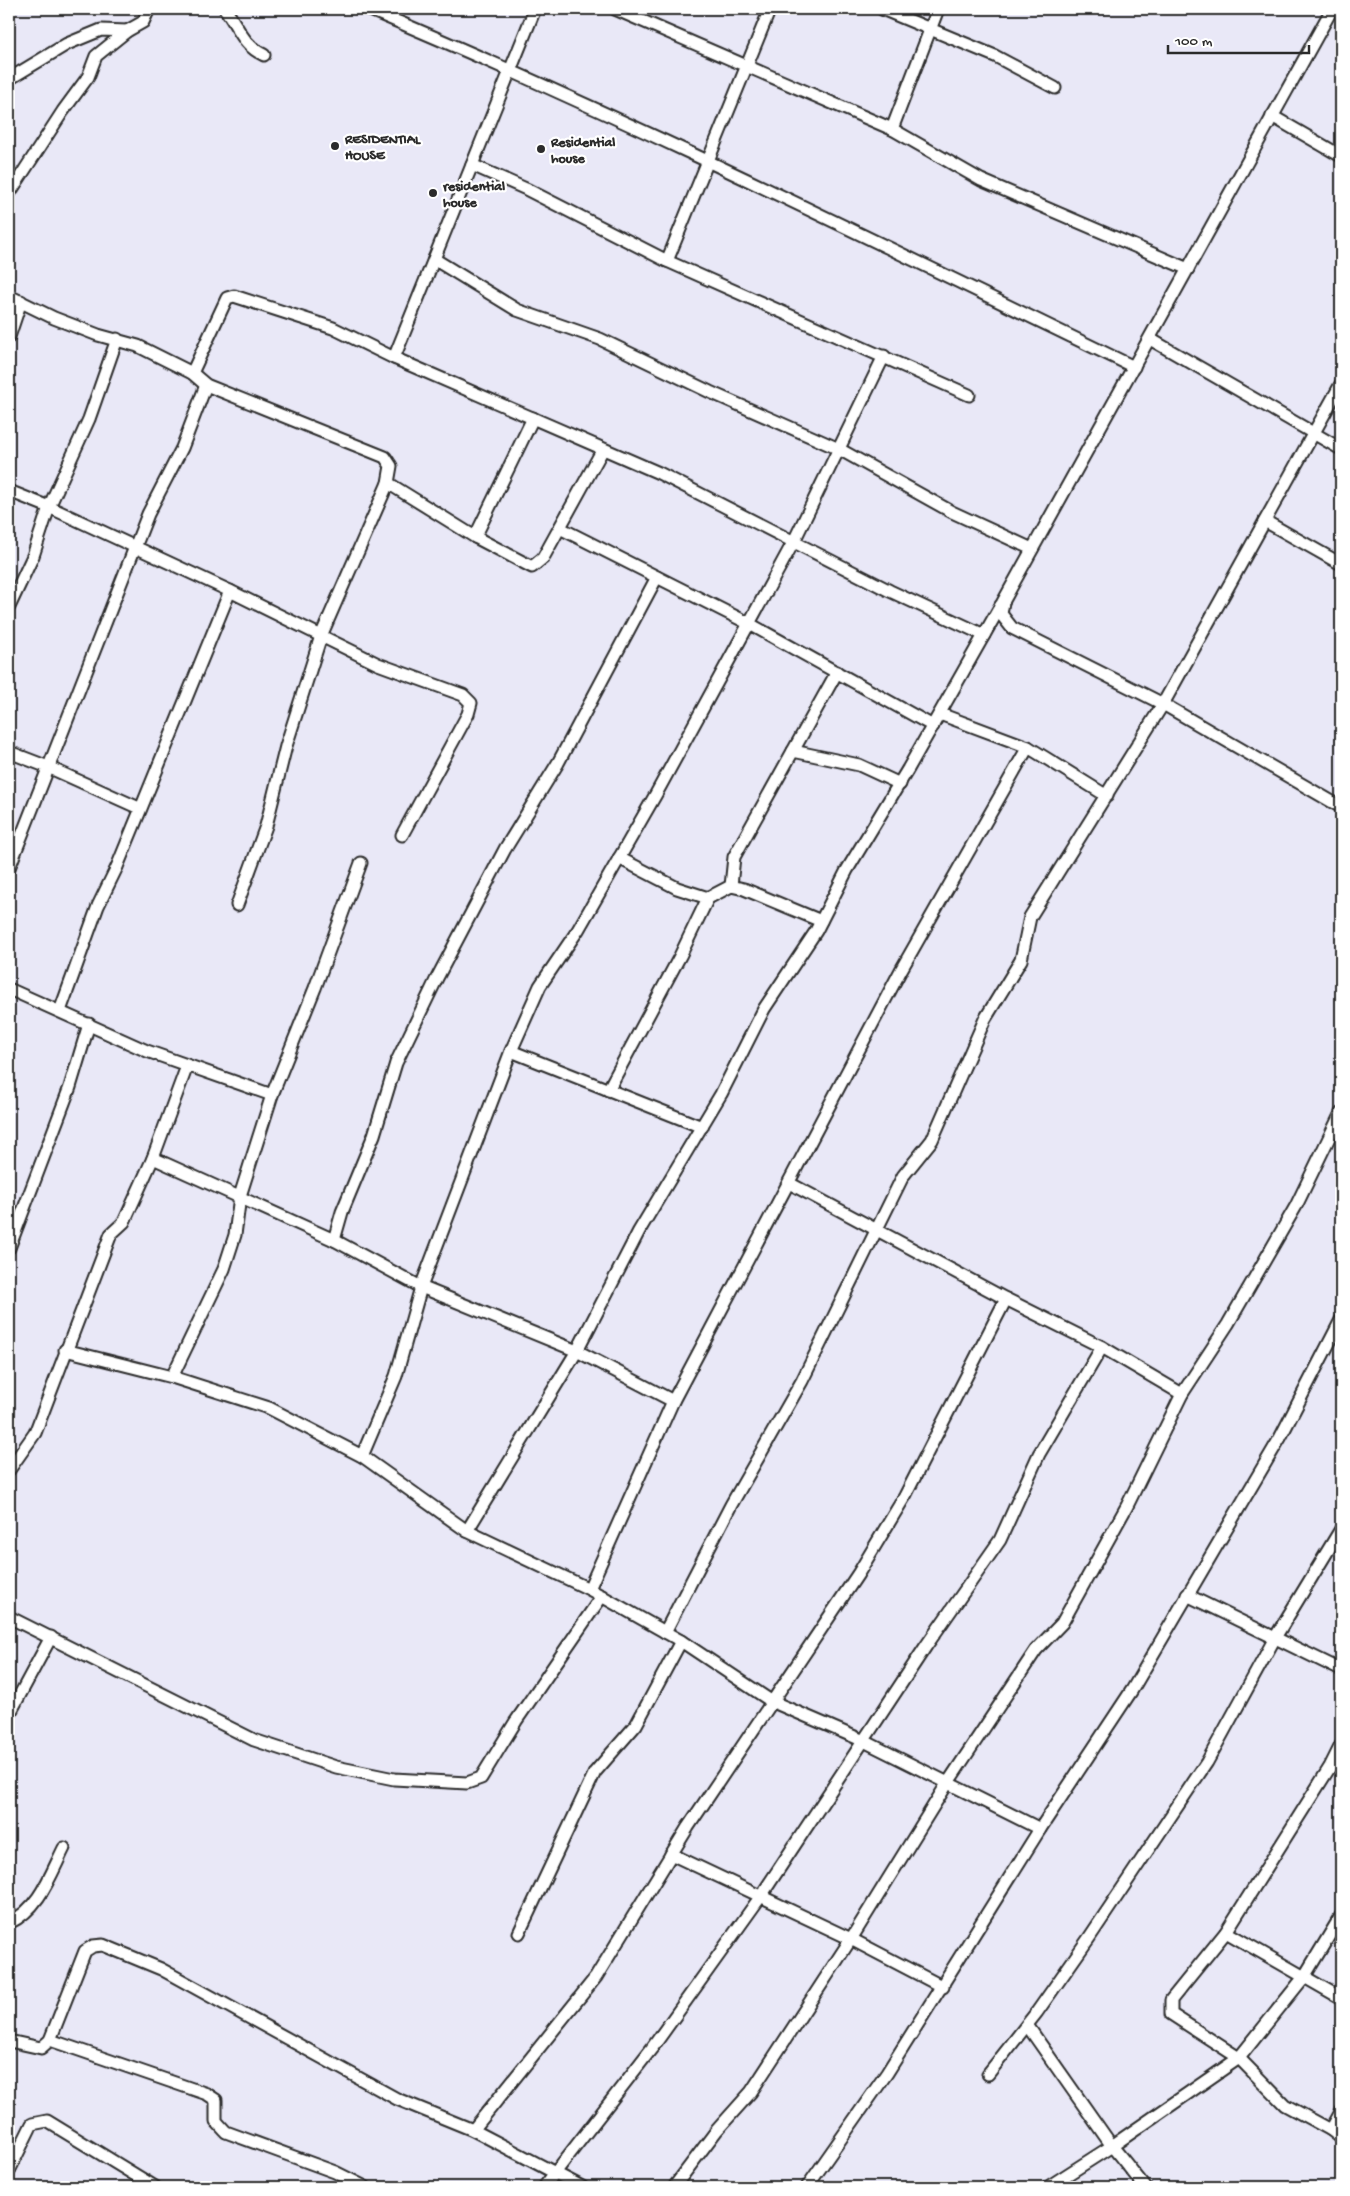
<svg xmlns="http://www.w3.org/2000/svg" width="1350" height="2196" viewBox="0 0 1350 2196" font-family="'Gochi Hand',sans-serif">
<style>
.lines{fill:none;stroke-linecap:round;stroke-linejoin:round}
.minor-casing{stroke:#2b2b2b;stroke-width:15}
.minor{stroke:#fff;stroke-width:11}
.poi-dot{fill:#2b2b2b;stroke:#fff;stroke-width:2}
.labels{text-anchor:middle;stroke-width:4.5;stroke-linejoin:round;paint-order:stroke}
.poi-label{font-size:14px;font-weight:bold;fill:#2b2b2b;stroke:#fff;text-anchor:start}
</style>
<rect width="100%" height="100%" fill="#e9e8f7"/>
<filter id="ink" filterUnits="userSpaceOnUse"><feTurbulence type="fractalNoise" baseFrequency=".02" numOctaves="2"/><feDisplacementMap in="SourceGraphic" scale="10" xChannelSelector="R" yChannelSelector="G"/><feConvolveMatrix kernelMatrix="1 2 1 2 8 2 1 2 1" color-interpolation-filters="sRGB"/></filter>
<g filter="url(#ink)">
<g class="lines">
<g class="minor-casing">
<g id="minor">
<path d="M225 9C238 26 243 46 264 55"/>
<path d="M368 9C628 118 880 244 1134 367"/>
<polyline points="615,9 892,129 981,180 1188,269"/>
<polyline points="882,9 995,56 1055,88"/>
<polyline points="1332,9 1003,602 1001,614 1012,628 1163,704 1341,807"/>
<polyline points="9,79 67,44 101,30 127,31"/>
<polyline points="1272,116 1341,156"/>
<polyline points="892,129 938,9"/>
<polyline points="472,165 526,189 667,261 969,395"/>
<polyline points="9,194 63,111 88,77 96,56 127,31 143,22 149,9"/>
<polyline points="434,259 517,310 600,339 710,392 839,449 952,512 1032,549"/>
<polyline points="667,261 770,9"/>
<polyline points="9,296 54,318 98,335 138,346 192,373 206,385 385,457 391,466 388,483 321,636 286,746 266,826 237,905"/>
<polyline points="9,337 21,301"/>
<polyline points="1150,339 1341,449"/>
<polyline points="394,358 535,9"/>
<polyline points="192,373 227,298 234,296 333,328 394,358 659,473 890,591 984,635"/>
<polyline points="388,483 475,537 532,567 543,558 603,449"/>
<polyline points="9,491 49,507 230,591 378,664 463,695 471,703 468,714 402,835"/>
<polyline points="1265,521 1341,564"/>
<polyline points="560,528 748,623 933,726"/>
<polyline points="475,537 533,418"/>
<polyline points="9,607 33,556 49,507 89,419 117,339"/>
<polyline points="940,714 1028,747 1107,796"/>
<polyline points="793,751 859,765 900,784"/>
<polyline points="9,752 48,767 139,808"/>
<polyline points="619,858 677,888 708,898 731,886 744,889 821,921"/>
<polyline points="9,868 148,514 182,448 206,385"/>
<polyline points="731,886 734,857 837,672"/>
<polyline points="9,989 147,1051 272,1095"/>
<polyline points="60,1011 98,906 117,867 230,591"/>
<polyline points="511,1051 702,1127"/>
<polyline points="608,1090 680,956 708,898"/>
<polyline points="153,1158 334,1240 421,1287 577,1351 673,1401"/>
<polyline points="789,1183 1006,1299 1102,1347 1182,1394"/>
<polyline points="334,1240 342,1212 374,1135 396,1063 437,978 505,849 558,763 657,577"/>
<polyline points="9,1248 70,1087 89,1024"/>
<polyline points="65,1350 172,1377 269,1408 362,1456 467,1531 589,1589 681,1641 771,1701 864,1741 1040,1829"/>
<polyline points="172,1377 224,1269 235,1235 240,1196 272,1095 315,988 361,863"/>
<polyline points="362,1456 396,1376 421,1287 511,1051 540,986 578,930 656,794 794,541 884,356"/>
<polyline points="9,1470 35,1433 111,1234 124,1222 153,1158 187,1066"/>
<polyline points="467,1531 577,1351 639,1231 721,1094 764,1009 816,931 847,870 908,769 1001,605"/>
<polyline points="589,1589 673,1401 901,970 1028,747"/>
<polyline points="1187,1595 1341,1670"/>
<polyline points="9,1617 254,1740 336,1767 394,1779 467,1783 481,1778 516,1721 602,1596"/>
<polyline points="665,1632 731,1505 802,1381 903,1176 932,1140 985,1019 1021,960 1030,917 1163,704 1341,384"/>
<polyline points="9,1715 51,1637"/>
<polyline points="1341,1745 1330,1767 1226,1932 1171,2000 1171,2014 1239,2058 1285,2105 1331,2130 1341,2138"/>
<polyline points="671,1854 851,1939 943,1987"/>
<path d="M9 1923C39 1909 50 1876 64 1848"/>
<polyline points="1226,1932 1341,1998"/>
<polyline points="519,1933 595,1772 636,1725 681,1641"/>
<polyline points="1027,2025 1112,2146 1145,2187"/>
<polyline points="50,2040 207,2094 216,2100 216,2121 226,2132 335,2172 365,2187"/>
<polyline points="9,2041 41,2048 50,2040 85,1951 93,1946 103,1945 161,1969 397,2099 473,2130 582,2187"/>
<polyline points="988,2074 1037,2012 1089,1938 1207,1762 1276,1636 1341,1529"/>
<polyline points="473,2130 596,1977 688,1827 858,1574 905,1496 1006,1299"/>
<polyline points="1331,2130 1341,2112"/>
<polyline points="9,2171 32,2124 47,2121 155,2187"/>
<polyline points="544,2187 652,2048 761,1896 926,1646 1000,1540 1039,1454 1102,1347"/>
<polyline points="674,2187 717,2130 751,2092 851,1939 947,1784 1036,1650 1062,1623 1127,1506 1182,1394 1228,1324 1296,1206 1341,1113"/>
<polyline points="807,2187 887,2073 1040,1829 1132,1690 1280,1438 1341,1320"/>
<polyline points="1048,2187 1112,2146 1239,2058 1304,1977 1341,1916"/>
</g>
</g>
<use href="#minor" class="minor"/>
</g>
</g>
<g class="poi-dot">
<circle cx="335" cy="146" r="5"/>
<circle cx="541" cy="149" r="5"/>
<circle cx="433" cy="193" r="5"/>
</g>
<g class="labels">
<g class="poi-label">
<text x="345" y="143">RESIDENTIAL<tspan x="345" dy="16">HOUSE</tspan></text>
<text x="551" y="146">Residential<tspan x="551" dy="16">house</tspan></text>
<text x="443" y="190">residential<tspan x="443" dy="16">house</tspan></text>
</g>
</g>
<rect width="1350" height="2196" fill="none" stroke="#fff" stroke-width="30"/>
<rect x="15" y="15" width="1320" height="2166" fill="none" stroke="#2b2b2b" stroke-width="2" filter="url(#ink)"/>
<path d="M1168 45v8h141v-8" fill="none" stroke="#2b2b2b" stroke-width="2.5"/>
<text x="1175" y="45" font-size="15" fill="#2b2b2b" stroke="#ffffff" stroke-width="4" paint-order="stroke">100 m</text>
</svg>
